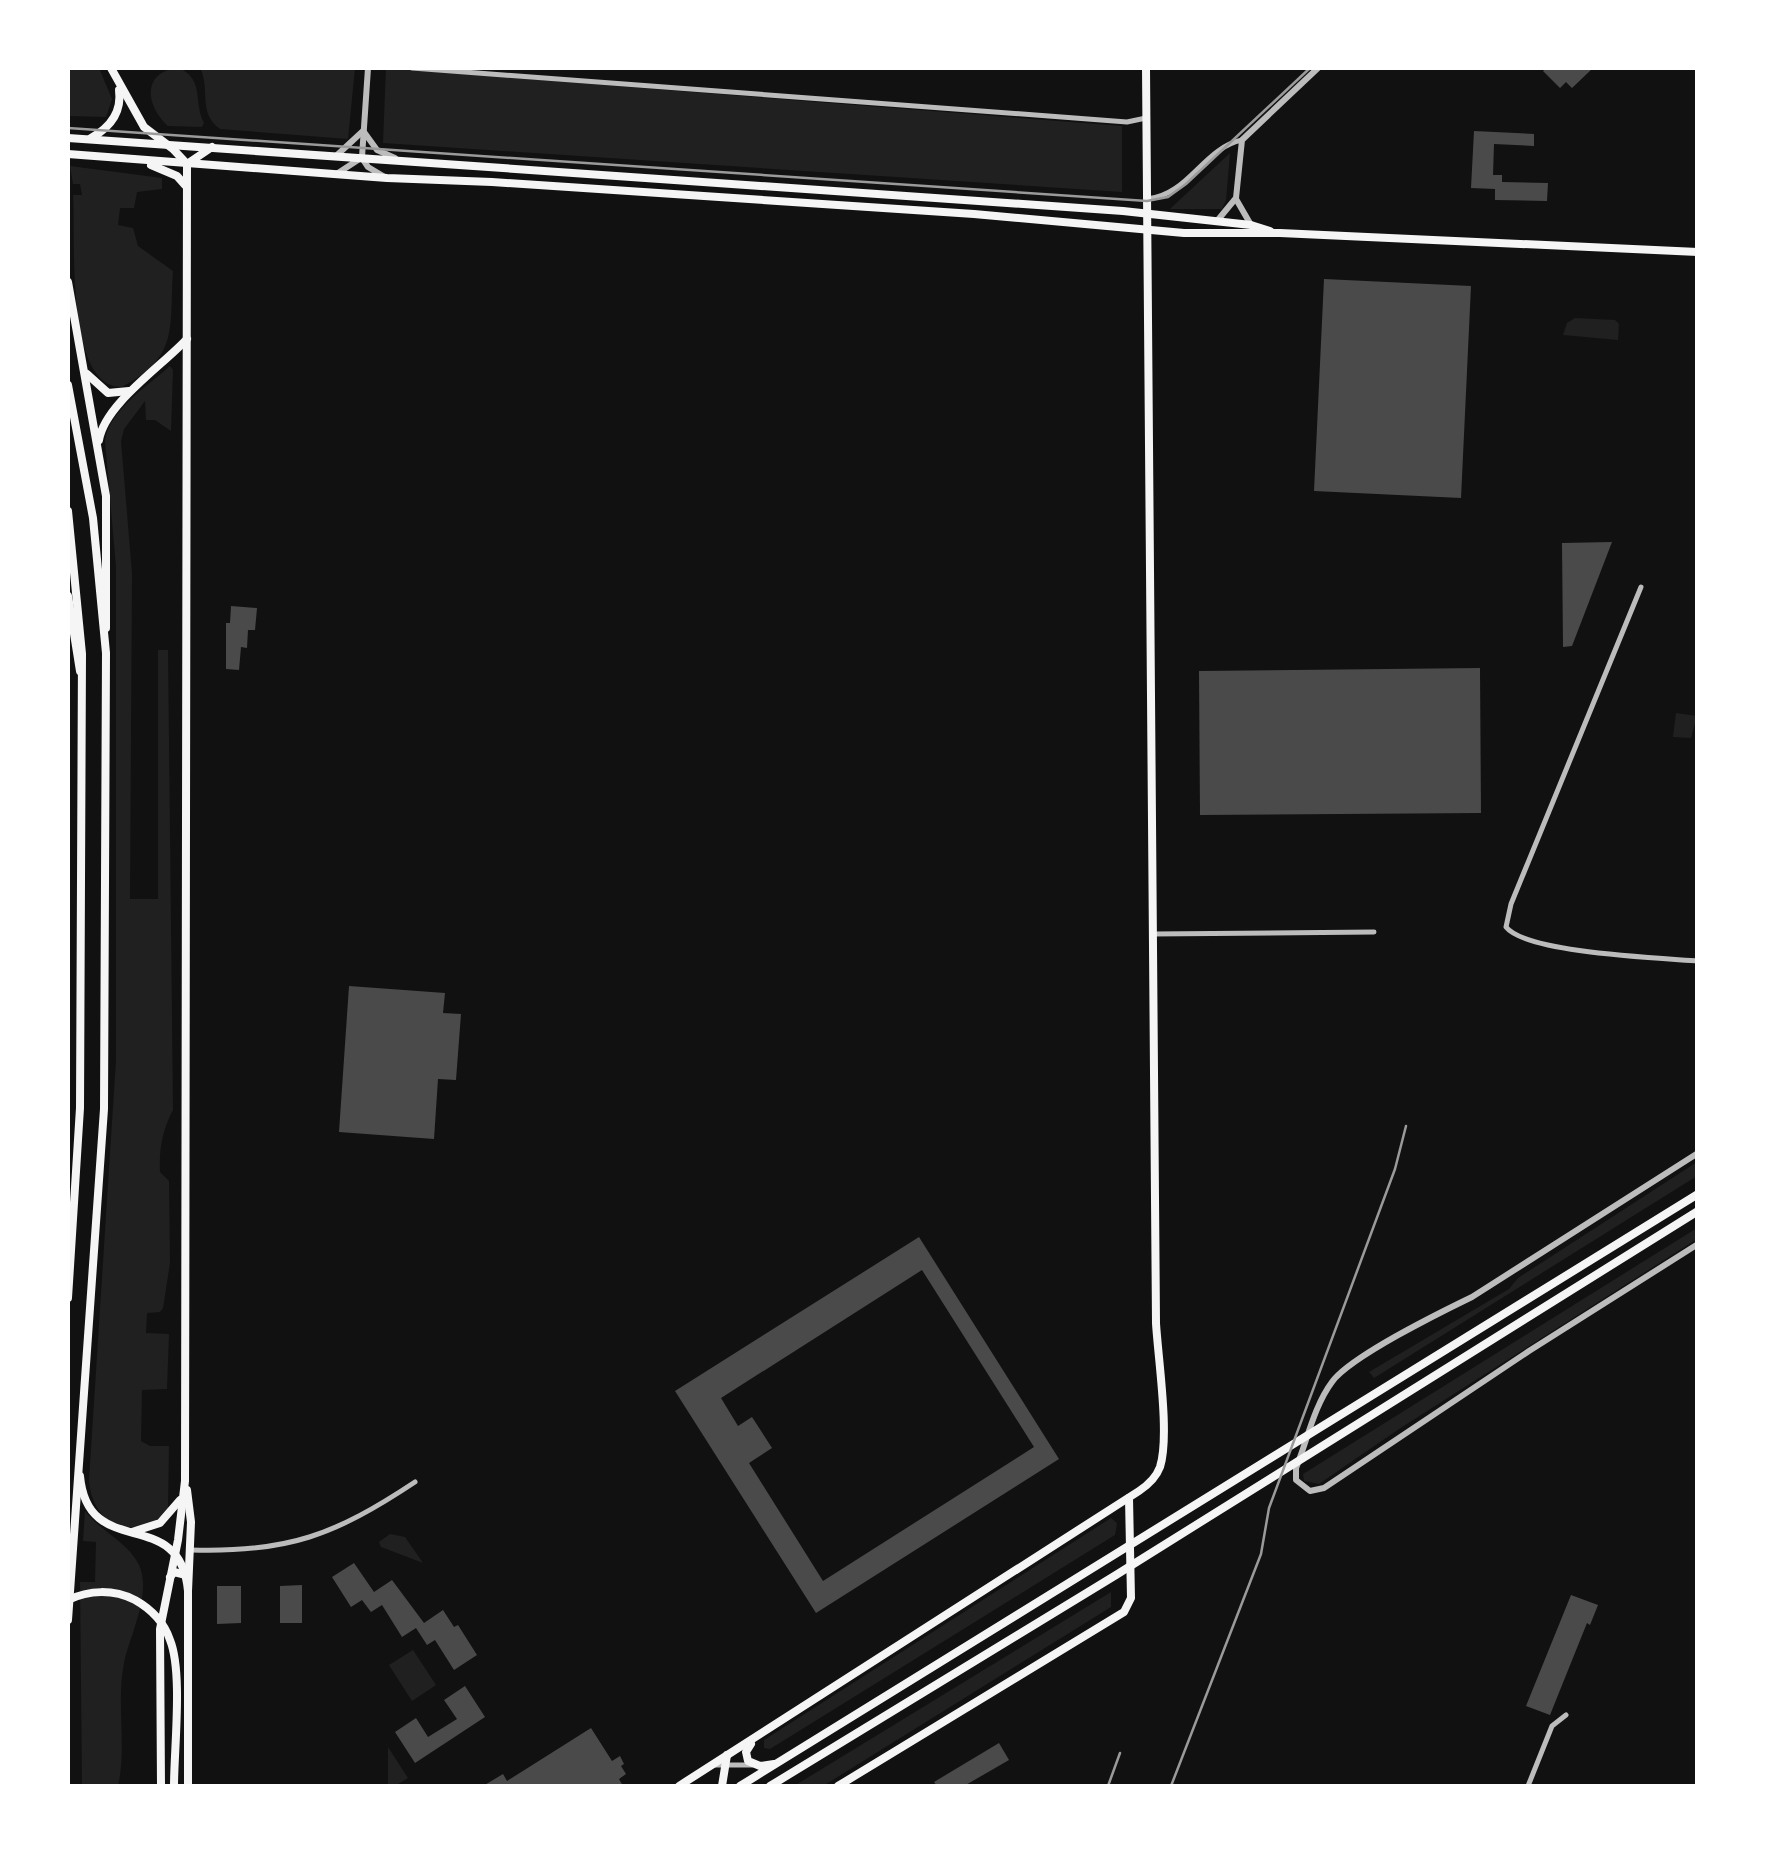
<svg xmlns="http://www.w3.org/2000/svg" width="1765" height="1854" viewBox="0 0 1765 1854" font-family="Commissioner,sans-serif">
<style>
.green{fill:#202020}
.building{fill:#4a4a4a;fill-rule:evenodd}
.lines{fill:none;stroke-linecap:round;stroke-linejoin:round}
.minor{stroke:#bcbcbc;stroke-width:5}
.tertiary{stroke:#bcbcbc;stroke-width:6}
.secondary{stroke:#f5f5f5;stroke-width:8}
.primary{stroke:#f5f5f5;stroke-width:8}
.tram{stroke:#9a9a9a;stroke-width:2.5}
.rail{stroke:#9a9a9a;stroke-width:2.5}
</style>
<rect width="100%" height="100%" fill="#111"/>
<g class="green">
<polygon points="69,68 99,68 112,99 106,117 68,116"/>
<path d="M179 68C205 80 193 102 204 123L202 127 168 126C145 105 142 71 179 68Z"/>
<path d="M200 68H355L348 139 220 129C197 112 211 90 200 68Z"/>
<polygon points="386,68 1122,126 1122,192 383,143"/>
<polygon points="1230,153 1226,200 1222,209 1170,209"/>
<path d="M70 166 162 178V189L137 192 134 208H120L118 225 133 228 138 246 173 271C169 328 180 356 122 387 64 388 76 235 73 195H82L80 184H73Z"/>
<polygon points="1575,318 1615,320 1619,324 1618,340 1563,335 1567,323"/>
<path d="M170 366 173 370 171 431 155 420H146L145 401 124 429 121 441 132 573 130 899H158V650H168L173 1110C162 1131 159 1149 160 1172L169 1181 170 1263 163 1308 160 1312 147 1313 146 1333 169 1334 167 1389 142 1390 141 1441 150 1446H169L168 1510C135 1544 92 1526 89 1480L116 1060V567L105 441C109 410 148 386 170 366Z"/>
<polygon points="1676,713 1697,716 1691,738 1673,737"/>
<polygon points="1697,1162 1697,1176 1374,1378 1369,1372 1509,1289 1518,1278"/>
<polygon points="1697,1228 1697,1239 1399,1429 1319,1484 1304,1481 1303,1474"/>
<path d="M85 1511C100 1531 128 1542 139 1565 152 1594 130 1634 124 1663 116 1703 127 1746 118 1786H82L80 1582H95L96 1542 83 1541Z"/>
<polygon points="1111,1518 1117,1523 1115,1535 770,1749 764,1748 764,1740"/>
<polygon points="390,1534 405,1537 423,1563 381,1547 379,1542"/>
<polygon points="1111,1592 1111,1607 823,1786 794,1786"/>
<polygon points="413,1650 436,1685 412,1701 389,1665"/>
<polygon points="388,1747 408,1778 395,1786 388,1786"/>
</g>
<g class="building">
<polygon points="1546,68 1565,68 1568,70 1571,68 1593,68 1572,88 1566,82 1560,88 1543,71"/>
<polygon points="1474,131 1534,134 1534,146 1494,144 1493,175 1502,175 1502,182 1548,183 1547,201 1495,200 1495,189 1471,188"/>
<polygon points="1324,279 1471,286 1461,498 1314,491"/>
<polygon points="1612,542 1572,646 1563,647 1562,543"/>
<polygon points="231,606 257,608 255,630 248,630 247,648 241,647 239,670 226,669 226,623 230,623"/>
<polygon points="1480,668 1481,813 1200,815 1199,671"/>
<polygon points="349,986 445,993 443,1013 461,1014 456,1080 438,1079 434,1139 339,1132"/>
<path d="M919 1237 1059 1459 816 1613 675 1391ZM922 1270 1034 1447 823 1581 749 1463 772 1448 752 1417 738 1426 721 1398Z"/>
<polygon points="354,1563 374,1592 392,1580 424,1623 443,1610 454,1627 458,1625 477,1655 454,1670 435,1640 427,1645 416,1628 402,1637 382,1605 371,1612 362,1600 351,1607 332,1577"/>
<polygon points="302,1585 302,1623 280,1623 280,1586"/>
<polygon points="217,1586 241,1586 241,1623 217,1624"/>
<polygon points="1571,1595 1598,1605 1590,1625 1587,1623 1550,1715 1526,1706"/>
<polygon points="465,1686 485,1717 415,1763 395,1732 416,1718 428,1737 457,1719 444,1700"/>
<polygon points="591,1728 612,1761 620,1756 624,1764 621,1766 626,1774 619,1779 623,1786 483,1786 503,1774 507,1781"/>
<polygon points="999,1743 1009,1760 964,1786 937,1786 934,1782"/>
</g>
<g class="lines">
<g class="minor">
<polyline points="412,68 1127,122 1146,118"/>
<path d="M1147 199C1189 195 1203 148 1242 140"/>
<path d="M1641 587 1511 904 1506 927C1526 953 1661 958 1698 961"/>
<polyline points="1153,934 1374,932"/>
<path d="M191 1550C288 1553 335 1535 415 1482"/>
<polyline points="713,1765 752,1765"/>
<polyline points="1528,1786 1552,1726 1566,1715"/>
</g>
<g class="tertiary">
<polyline points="364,132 377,150 395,158"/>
<polyline points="336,156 363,131"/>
<polyline points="362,157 368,68"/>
<polyline points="362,158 368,167 383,176"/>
<polyline points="338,173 361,158"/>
<polyline points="1236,199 1251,225"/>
<polyline points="1217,221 1236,198 1242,140 1318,68"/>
<path d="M1698 1153 1472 1297C1441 1312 1350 1357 1332 1382 1314 1406 1307 1441 1296 1468V1480L1310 1491 1324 1488 1529 1351 1698 1244"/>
</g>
<g class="secondary">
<polyline points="111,68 144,127 173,149 187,164"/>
<polyline points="68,138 1123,211 1251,225 1270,231"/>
<path d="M91 138C111 127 122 112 119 90"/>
<polyline points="68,154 387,178 492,182 974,214 1184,233 1280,233 1698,252"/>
<polyline points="187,164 212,147"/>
<polyline points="151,165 177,176 185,185"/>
<polyline points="68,282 106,496 106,628"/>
<polyline points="87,374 108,393 129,391"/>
<path d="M99 440C105 404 162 366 187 339"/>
<polyline points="68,596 80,671"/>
<polyline points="187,1490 191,1522 188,1591"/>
<polyline points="132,1532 160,1523 180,1500"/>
<polyline points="751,1744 746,1752 748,1761 760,1766 774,1764"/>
<polyline points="161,1786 160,1629 178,1540 185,1481 187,164"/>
<path d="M679 1786 1139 1491C1148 1485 1156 1478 1160 1467 1170 1436 1158 1358 1156 1323L1146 68"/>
<polyline points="722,1786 727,1755"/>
<polyline points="838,1786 1124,1612 1131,1598 1129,1498"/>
</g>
<g class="primary">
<polyline points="68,385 93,518 106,653 104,1109 68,1620"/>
<polyline points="68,511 82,654 80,1108 68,1298"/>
<path d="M80 1476C88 1563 180 1503 188 1591V1786"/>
<polyline points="170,1577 174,1572 186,1575"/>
<path d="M68 1600C89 1590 113 1589 135 1600 151 1609 164 1622 170 1640 183 1672 174 1749 174 1786"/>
<polyline points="740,1786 1698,1194"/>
<polyline points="770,1786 1116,1575 1698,1211"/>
</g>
<polyline class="tram" points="68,128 1147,201 1168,197 1186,184 1310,68"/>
<g class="rail">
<polyline points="1108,1786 1120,1753"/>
<polyline points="1171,1786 1261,1554 1269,1508 1395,1169 1406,1126"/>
</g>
</g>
<rect width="1765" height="1854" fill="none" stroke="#ffffff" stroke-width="140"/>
</svg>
